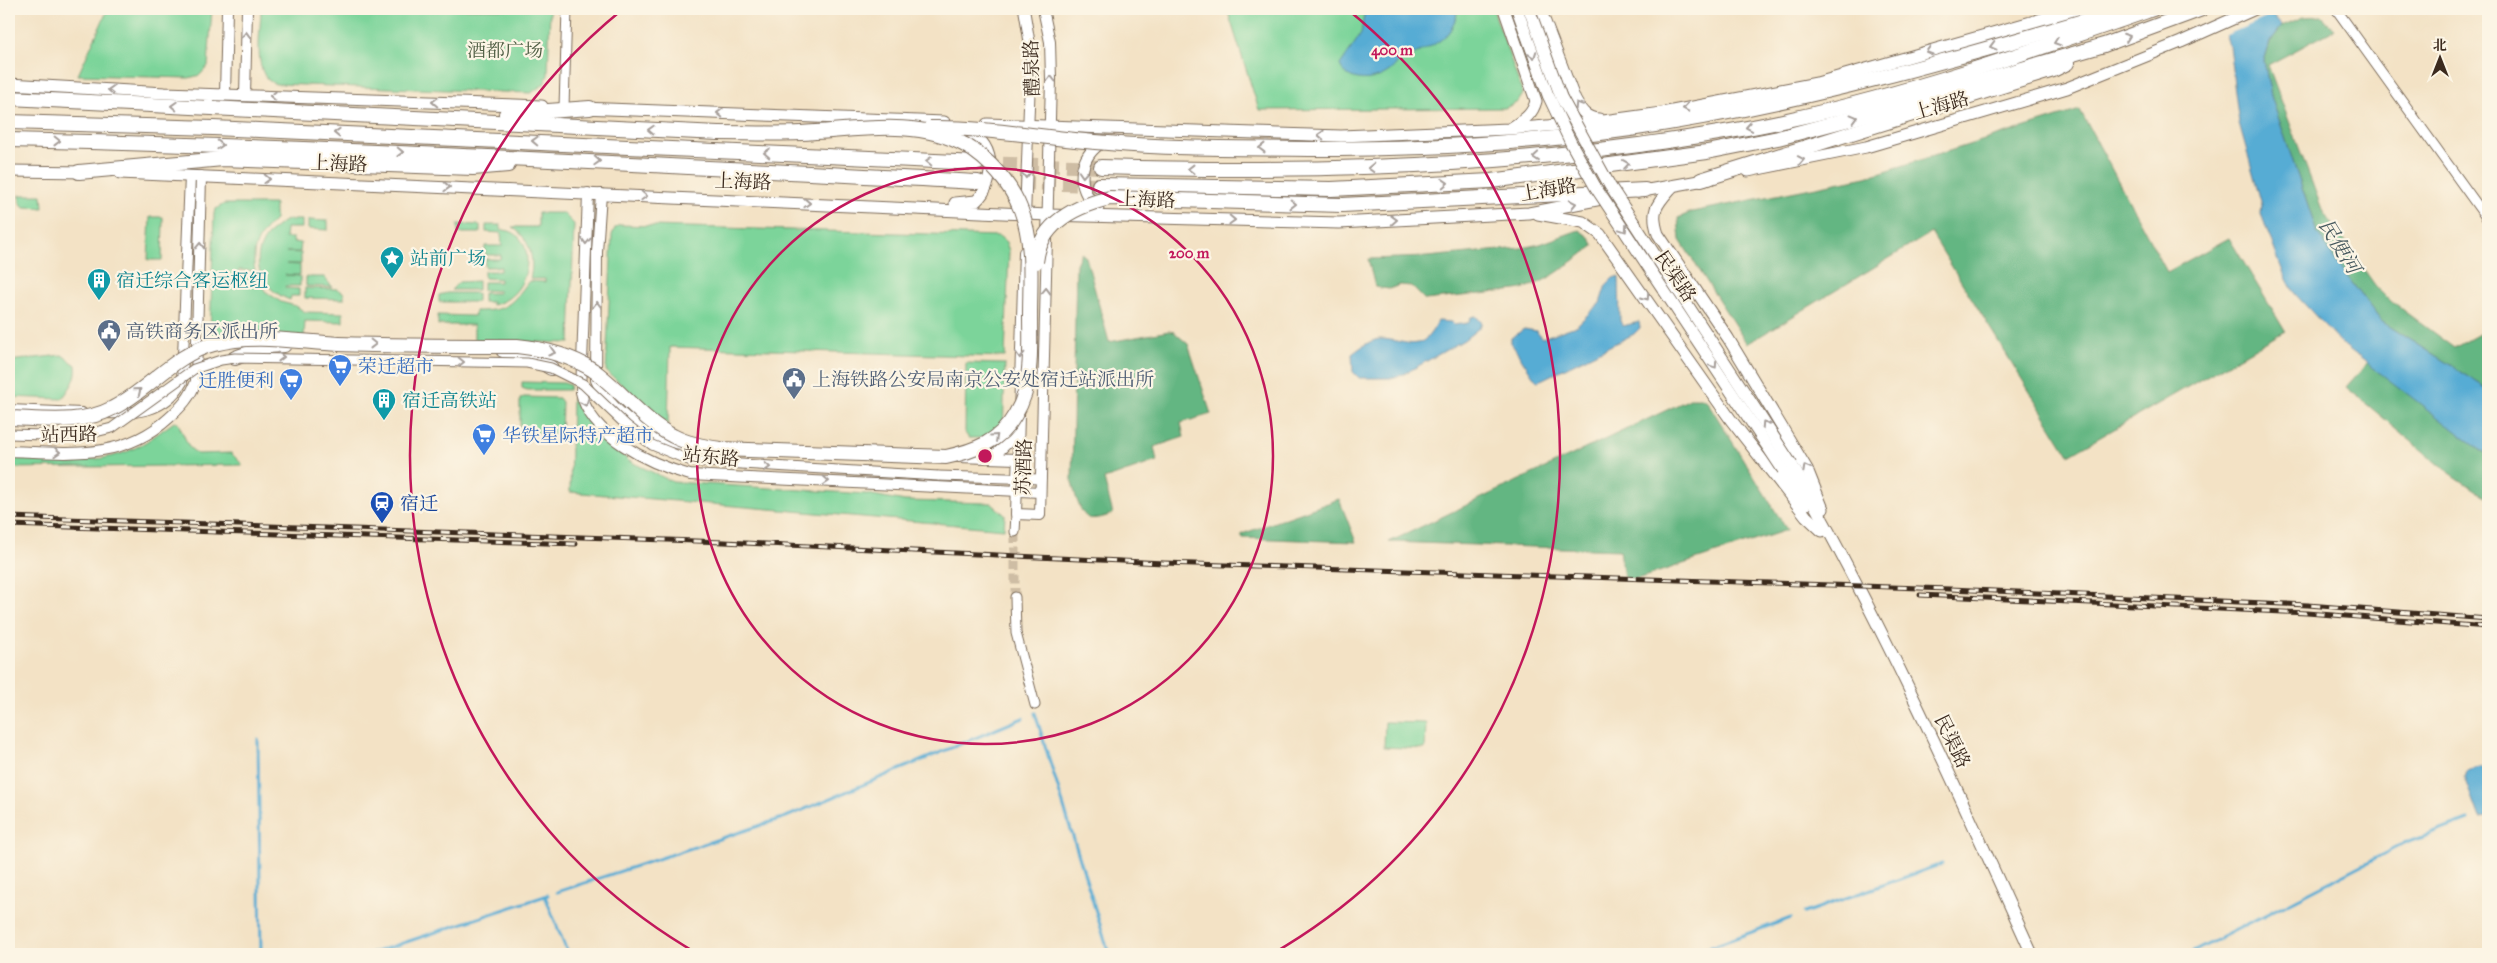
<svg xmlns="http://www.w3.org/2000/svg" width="2497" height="963" viewBox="0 0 2497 963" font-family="'IM FELL Great Primer','Noto Serif SC',serif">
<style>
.green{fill:#7bd49a;stroke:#5b7f5c}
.forest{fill:#64b682;stroke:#507050}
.water{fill:#57acd4;stroke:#496b79}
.pier{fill:#f3e2c5}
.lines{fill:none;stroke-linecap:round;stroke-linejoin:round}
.stream{stroke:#57acd4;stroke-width:3}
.minor-tunnel{stroke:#cebda4;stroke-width:9;stroke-dasharray:9 4.5;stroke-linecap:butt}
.trunk-tunnel{stroke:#cebda4;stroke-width:14;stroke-dasharray:14 7;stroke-linecap:butt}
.minor-casing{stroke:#7b6a58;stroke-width:11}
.tertiary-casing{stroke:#7b6a58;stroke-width:12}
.secondary-casing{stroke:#7b6a58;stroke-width:13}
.trunk-casing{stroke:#7b6a58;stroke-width:16}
.minor{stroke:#fff;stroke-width:9}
.tertiary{stroke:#fff;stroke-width:10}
.secondary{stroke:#fff;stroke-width:11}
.trunk{stroke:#fff;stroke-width:14}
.rail-casing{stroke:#3b2a1e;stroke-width:5}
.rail{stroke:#fcf5e5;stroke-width:3;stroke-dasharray:9;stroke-linecap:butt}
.minor-bridge-casing{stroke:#7b6a58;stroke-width:11;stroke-linecap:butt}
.secondary-bridge-casing{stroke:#7b6a58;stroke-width:13;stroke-linecap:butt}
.trunk-bridge-casing{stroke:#7b6a58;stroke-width:16;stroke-linecap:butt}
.minor-bridge{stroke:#fff;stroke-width:9}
.secondary-bridge{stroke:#fff;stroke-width:11}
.trunk-bridge{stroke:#fff;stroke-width:14}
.oneway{stroke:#a79f9a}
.ring{fill:none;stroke:#c2185b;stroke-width:2.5}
.labels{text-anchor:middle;stroke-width:4.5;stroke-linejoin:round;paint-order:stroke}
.park-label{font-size:19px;fill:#4e5d43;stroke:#fcf5e5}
.street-label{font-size:19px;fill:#3b2a1e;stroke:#fcf5e5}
.culture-label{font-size:19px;fill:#0d838f;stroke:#fcf5e5;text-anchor:start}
.service-label{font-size:19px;fill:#4e5e75;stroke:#fcf5e5;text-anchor:start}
.shop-label{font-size:19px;fill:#366cbe;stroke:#fcf5e5;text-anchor:start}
.transit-label{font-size:19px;fill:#164399;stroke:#fcf5e5;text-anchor:start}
.water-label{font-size:20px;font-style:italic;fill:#45585e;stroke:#fcf5e5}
.centre{fill:#c2185b;stroke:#fcf5e5;stroke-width:2.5}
.ring-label{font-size:15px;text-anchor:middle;font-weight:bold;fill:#c2185b;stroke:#fcf5e5;stroke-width:4.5;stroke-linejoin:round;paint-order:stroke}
</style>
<rect width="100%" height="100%" fill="#fcf5e5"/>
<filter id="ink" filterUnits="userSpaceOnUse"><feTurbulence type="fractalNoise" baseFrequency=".02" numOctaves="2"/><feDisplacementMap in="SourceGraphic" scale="10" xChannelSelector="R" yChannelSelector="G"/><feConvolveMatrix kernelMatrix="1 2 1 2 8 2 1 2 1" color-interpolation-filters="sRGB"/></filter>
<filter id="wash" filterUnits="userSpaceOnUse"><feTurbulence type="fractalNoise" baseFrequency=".0096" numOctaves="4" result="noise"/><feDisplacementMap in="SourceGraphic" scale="20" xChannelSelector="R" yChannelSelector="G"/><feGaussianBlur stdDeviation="1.12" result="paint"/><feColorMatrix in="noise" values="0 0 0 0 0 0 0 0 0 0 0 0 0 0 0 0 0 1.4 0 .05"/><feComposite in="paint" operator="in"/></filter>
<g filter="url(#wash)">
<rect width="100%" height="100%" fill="#f3e2c5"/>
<g class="green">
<polygon points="108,9 212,9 208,66 200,75 189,78 78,75"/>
<path d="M261 9H550L548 75 544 84 531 93 276 84C251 78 261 29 261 9Z"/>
<polygon points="1227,9 1493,9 1523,94 1518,102 1505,108 1259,110"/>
<polygon points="20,195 42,195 43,208 24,207 20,203"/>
<path d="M224 204H275V220C258 236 251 247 255 271L239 270 238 273 256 275 265 291 281 302 296 306 305 312 343 313V322L305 321 304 337H210L214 213 216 209Z"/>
<path d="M538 213H563L574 224 570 343 474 340V325H438V315L474 316 475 311C507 311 511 305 529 281L545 282V279H530C535 259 530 238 512 227H538Z"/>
<polygon points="150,217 163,217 162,260 148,260"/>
<path d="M287 220H302V228H286L285 238H293V242L301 243 300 252H286L301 253V264H286L300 265V275H285L300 276V286H285L286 288 299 289V296H291L290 300C248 284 248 240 287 220Z"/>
<polygon points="308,220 328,221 328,230 308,229"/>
<polygon points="458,224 480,225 480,233 458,233"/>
<path d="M486 225H501V230C538 229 536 297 492 305V302H483V293H499V291L483 290V282H500V279L484 278V271H500L501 267H485V259H500L501 255H485V246H502L501 233 486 232Z"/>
<polygon points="619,225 999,236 1006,242 1009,251 1005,357 670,347 668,425 606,371 612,235 615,228"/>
<polygon points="306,277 324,277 332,287 306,286"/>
<polygon points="478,281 478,290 451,290 459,282"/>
<polygon points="305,288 338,289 344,293 344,299 305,298"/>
<polygon points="447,293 477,293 477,302 439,302 439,295"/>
<path d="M62 355 76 365C78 379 70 388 62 399L9 397V361Z"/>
<polygon points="966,363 1005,364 1003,438 969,438 965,433"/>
<polygon points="522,382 564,383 570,385 569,390 527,390 522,388"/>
<polygon points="524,397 559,398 562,402 561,434 520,432 520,399"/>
<polygon points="572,398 580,412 629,461 673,482 867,494 905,501 991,503 1005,515 1004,529 570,492"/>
<path d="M174 422 178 423 189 447 197 454 231 453 243 465 9 468V457C50 459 97 467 135 448 149 441 161 431 174 422Z"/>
<polygon points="1385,722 1426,723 1425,749 1384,747"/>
</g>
<g class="forest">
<polygon points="2322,16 2334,30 2268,65 2323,212 2375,285 2393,303 2454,348 2488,329 2488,389 2381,321 2337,263 2316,230 2271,96 2264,61 2270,42 2282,26 2303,17"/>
<polygon points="2080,110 2167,272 2229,238 2285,331 2069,455 1931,233 1747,344 1680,240 1678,218 1692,212 1866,177"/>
<path d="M1579 230 1589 237 1594 246C1569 263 1546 285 1516 290L1425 300 1411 286 1400 285 1389 289 1375 287 1368 259 1427 257 1521 248 1540 244Z"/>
<path d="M1081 253 1086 257 1109 342 1169 331 1174 332 1188 344 1211 414 1181 423 1184 437 1154 447 1157 461 1104 479 1113 514C1106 516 1097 520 1089 518 1080 516 1073 488 1072 480L1076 264Z"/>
<polygon points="2368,362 2488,456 2488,499 2447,471 2346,387"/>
<polygon points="1692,398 1701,398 1707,401 1787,530 1637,579 1624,578 1620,550 1389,542"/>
<polygon points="1339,499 1356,542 1242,538 1242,534"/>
</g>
<g class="water">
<path d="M1365 9H1454L1457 14C1450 46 1421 48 1397 63 1385 82 1348 87 1340 65L1361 34Z"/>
<polygon points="2218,9 2272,15 2282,26 2270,42 2264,61 2271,96 2316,230 2337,263 2381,321 2488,389 2488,456 2341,343 2295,294 2283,272 2261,214 2262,205 2239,123 2229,46"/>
<polygon points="1619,276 1620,321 1623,326 1639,322 1640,328 1634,334 1543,379 1538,381 1535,379 1511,343 1511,338 1524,329 1536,331 1542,338 1576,326 1600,303 1606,285 1613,278"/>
<path d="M1476 316 1482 323 1479 328 1464 340 1404 374 1391 378H1359L1353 372 1352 354C1360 348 1372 338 1383 339 1412 342 1421 354 1438 321L1451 322 1454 325 1468 323 1471 317Z"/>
<polygon points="2477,767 2484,767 2488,770 2488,817 2480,818 2465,777 2467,772"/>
</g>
<polygon class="pier" points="2215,9 2273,9 2275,14 2224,36"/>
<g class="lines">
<g class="stream">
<polyline points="1035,713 1109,954"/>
<polyline points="258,739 261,954"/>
<polyline points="557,892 786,817 1023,718"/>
<polyline points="545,896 568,954"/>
<polyline points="1804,913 1942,864"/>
<polyline points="370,954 548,895"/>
<polyline points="1691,954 1791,918"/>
<polyline points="2189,954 2399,846 2468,820"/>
</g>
</g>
</g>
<g filter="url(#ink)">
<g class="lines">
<polyline class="minor-tunnel" points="1015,597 1015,532"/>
<g class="trunk-tunnel">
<polyline points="982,163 1101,167"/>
<polyline points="978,182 1099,185"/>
</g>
<g class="minor-casing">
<g id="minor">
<polyline points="2336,9 2488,220"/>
<polyline points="564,107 567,9"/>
<polyline points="938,476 1041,479"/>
<polyline points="1015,532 1016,514"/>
<polyline points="1015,597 1016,633 1035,705"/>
</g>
</g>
<g class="tertiary-casing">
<g id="tertiary">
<polyline points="1024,9 1031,51 1025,217"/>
<polyline points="225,95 227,9"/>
<polyline points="245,96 247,9"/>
<path d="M588 193 581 392C590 436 650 464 690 475L1040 492"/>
<path d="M601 194 597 252 596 380C608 409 650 440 681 444"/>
<polyline points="1024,252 1016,514 1040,515 1051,79 1050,42 1043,9"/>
<polyline points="9,410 82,413"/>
<path d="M104 413C136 414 165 412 182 382L190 176"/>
<path d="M9 451C67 453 122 461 169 418 181 407 191 397 196 381L201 176"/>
<polyline points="958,457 1017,459"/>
<polyline points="988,457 997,453 1018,433"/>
</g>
</g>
<g class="secondary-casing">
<g id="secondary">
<path d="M1504 9 1536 101C1532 116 1523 120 1511 128"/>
<path d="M1540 9 1575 100C1581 111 1586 118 1599 119"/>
<polyline points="9,84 165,93 542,106"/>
<polyline points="582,108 944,122"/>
<polyline points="987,124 1341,136 1509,129 1596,122 1662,113 1817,83 2077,9"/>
<polyline points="9,171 87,172"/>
<polyline points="1748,171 1866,147 2067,88 2181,42 2255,9"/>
<polyline points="120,173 1048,215 1339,223 1529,213 1612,197"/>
<path d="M1672 187C1657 204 1650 210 1658 234L1728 338 1807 469 1823 509"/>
<polyline points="1637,192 1710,179"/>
<path d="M955 203 976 201C998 182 995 136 963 132"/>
<path d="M1098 208C1074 188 1078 156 1104 141"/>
<polyline points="1538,214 1583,222 1600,234 1731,420 1806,516 1822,531"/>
<path d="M1792 465C1882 622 1957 789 2032 954"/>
<polyline points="1783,470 1805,505"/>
</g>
</g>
<g class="trunk-casing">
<g id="trunk">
<polyline points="9,98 718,133"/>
<polyline points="506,114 590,108"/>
<polyline points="9,122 213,128 978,163"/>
<path d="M9 140C332 147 655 165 978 182"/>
<path d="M1310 149C1417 149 1525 144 1630 129 1797 105 1962 57 2124 9"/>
<path d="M1101 167C1281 172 1460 169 1639 145 1688 138 1738 131 1787 120 1912 93 2032 51 2153 9"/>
<polyline points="79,172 223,159 473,168 508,165"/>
<polyline points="1701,180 2053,70 2067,63"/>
<polyline points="1099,185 1331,189 1491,181 1707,152 1778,138 1861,116 2104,45 2202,9"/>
<polyline points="1342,205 1645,190"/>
<polyline points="503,350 536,359 551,368"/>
<polyline points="235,358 268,346 284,345"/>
</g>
</g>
<use href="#minor" class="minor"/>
<use href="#tertiary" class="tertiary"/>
<use href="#secondary" class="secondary"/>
<use href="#trunk" class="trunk"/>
<g class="rail-casing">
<g id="rail">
<polyline points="9,517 724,542 1164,563 1950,589 2308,605 2488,619"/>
<polyline points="9,525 576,544"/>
<polyline points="1920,595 2307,613 2488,627"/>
</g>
</g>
<use href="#rail" class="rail"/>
<g class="minor-bridge-casing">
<polyline id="minor-bridge" points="9,434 79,436 112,428 194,369 221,360 235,358 527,363 551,368 583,384 626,425 652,445 691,461 938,476"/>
</g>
<g class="secondary-bridge-casing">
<g id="secondary-bridge">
<polyline points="1517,9 1548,95 1571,143 1596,188 1783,470"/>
<polyline points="1529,9 1561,97 1610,186 1792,465"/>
</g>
</g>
<g class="trunk-bridge-casing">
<g id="trunk-bridge">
<path d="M930 128C990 127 1048 139 1108 143 1175 149 1243 148 1310 149"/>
<path d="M1036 262C1040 223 1076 206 1110 198L1342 205"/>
<path d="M9 418C43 419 81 425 113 408 149 390 174 354 214 344 254 333 298 342 339 344 398 346 458 346 517 346 544 349 570 355 593 370 620 389 644 422 673 436 688 444 705 447 721 449L946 457C974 451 1000 442 1015 415 1023 402 1028 384 1029 369 1031 351 1030 333 1030 315 1030 280 1034 244 1021 210 1011 184 989 159 965 145 916 117 854 131 801 133 773 134 745 133 718 133"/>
</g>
</g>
<use href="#minor-bridge" class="minor-bridge"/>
<use href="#secondary-bridge" class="secondary-bridge"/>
<use href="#trunk-bridge" class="trunk-bridge"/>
</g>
<defs><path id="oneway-chevron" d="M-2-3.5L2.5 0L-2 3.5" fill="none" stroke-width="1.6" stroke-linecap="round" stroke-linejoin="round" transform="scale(1.25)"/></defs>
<g class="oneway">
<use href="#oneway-chevron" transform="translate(246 35) rotate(-88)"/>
<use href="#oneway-chevron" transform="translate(2127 37) rotate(-20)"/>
<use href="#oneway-chevron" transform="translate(2057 42) rotate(161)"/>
<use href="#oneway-chevron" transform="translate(1993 46) rotate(165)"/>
<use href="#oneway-chevron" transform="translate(1929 51) rotate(164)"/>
<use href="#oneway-chevron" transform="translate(1533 55) rotate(70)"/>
<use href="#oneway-chevron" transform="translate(1051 79) rotate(-90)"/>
<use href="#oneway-chevron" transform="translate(111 90) rotate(-177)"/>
<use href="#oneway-chevron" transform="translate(273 96) rotate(-178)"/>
<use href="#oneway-chevron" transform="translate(435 102) rotate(-178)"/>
<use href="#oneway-chevron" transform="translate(1578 105) rotate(-123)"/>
<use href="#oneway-chevron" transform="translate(174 106) rotate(-177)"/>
<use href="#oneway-chevron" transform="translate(1686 108) rotate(169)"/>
<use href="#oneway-chevron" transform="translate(720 113) rotate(-178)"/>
<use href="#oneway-chevron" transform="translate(1854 118) rotate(-15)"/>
<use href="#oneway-chevron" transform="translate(1749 127) rotate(170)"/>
<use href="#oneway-chevron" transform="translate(651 130) rotate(-177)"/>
<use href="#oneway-chevron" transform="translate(337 133) rotate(-178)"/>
<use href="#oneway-chevron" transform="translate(1321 135) rotate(-178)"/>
<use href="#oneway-chevron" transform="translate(57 141) rotate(1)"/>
<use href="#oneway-chevron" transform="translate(535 141) rotate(-178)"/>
<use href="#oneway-chevron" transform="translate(220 145) rotate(2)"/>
<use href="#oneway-chevron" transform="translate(1262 148) rotate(-180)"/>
<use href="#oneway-chevron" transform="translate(400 152) rotate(2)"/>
<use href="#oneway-chevron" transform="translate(767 153) rotate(-177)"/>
<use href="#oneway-chevron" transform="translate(1536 157) rotate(175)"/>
<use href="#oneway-chevron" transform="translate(1801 160) rotate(-11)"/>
<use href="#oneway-chevron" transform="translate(597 161) rotate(3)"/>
<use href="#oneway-chevron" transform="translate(929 161) rotate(-178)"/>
<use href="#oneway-chevron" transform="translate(1626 164) rotate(-8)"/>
<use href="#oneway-chevron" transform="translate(1371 168) rotate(178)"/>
<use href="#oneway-chevron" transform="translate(1191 169) rotate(-180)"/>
<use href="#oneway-chevron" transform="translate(1083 174) rotate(93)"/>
<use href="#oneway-chevron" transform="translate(1026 175) rotate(91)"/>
<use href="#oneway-chevron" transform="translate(267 179) rotate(2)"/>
<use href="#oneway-chevron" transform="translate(1445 183) rotate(-3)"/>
<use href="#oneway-chevron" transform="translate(447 187) rotate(2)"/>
<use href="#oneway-chevron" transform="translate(644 196) rotate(2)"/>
<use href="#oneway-chevron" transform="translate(807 203) rotate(2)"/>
<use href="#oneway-chevron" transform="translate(1293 204) rotate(1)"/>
<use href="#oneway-chevron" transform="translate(1573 204) rotate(-11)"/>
<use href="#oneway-chevron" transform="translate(1232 220) rotate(2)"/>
<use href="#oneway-chevron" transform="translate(1394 220) rotate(-3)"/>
<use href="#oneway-chevron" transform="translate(1624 229) rotate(56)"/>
<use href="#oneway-chevron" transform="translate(586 241) rotate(92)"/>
<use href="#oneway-chevron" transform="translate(200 246) rotate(-88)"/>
<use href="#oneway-chevron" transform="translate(1046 291) rotate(-88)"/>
<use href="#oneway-chevron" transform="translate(1646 297) rotate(55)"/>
<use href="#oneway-chevron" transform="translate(597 305) rotate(-89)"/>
<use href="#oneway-chevron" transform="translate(373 344) rotate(1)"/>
<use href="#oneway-chevron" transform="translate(552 352) rotate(17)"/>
<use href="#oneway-chevron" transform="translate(1020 355) rotate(92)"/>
<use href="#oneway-chevron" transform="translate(281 357) rotate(1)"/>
<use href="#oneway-chevron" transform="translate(461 362) rotate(1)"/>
<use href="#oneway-chevron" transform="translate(1714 365) rotate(56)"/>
<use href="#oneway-chevron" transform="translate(138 391) rotate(-39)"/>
<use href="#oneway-chevron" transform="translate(585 403) rotate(68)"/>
<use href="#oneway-chevron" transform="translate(1765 424) rotate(-123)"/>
<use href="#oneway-chevron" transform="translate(995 437) rotate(-42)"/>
<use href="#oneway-chevron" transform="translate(57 452) rotate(2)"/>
<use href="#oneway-chevron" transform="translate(767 467) rotate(3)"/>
<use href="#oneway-chevron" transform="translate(1806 468) rotate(-119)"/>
<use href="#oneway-chevron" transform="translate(826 481) rotate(3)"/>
</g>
</g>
<g class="ring">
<circle cx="985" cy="456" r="288"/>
<path d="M698 954A575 575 0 0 1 623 9M1347 9A575 575 0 0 1 1272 954"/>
</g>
<defs>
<g id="sight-pin" transform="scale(1.25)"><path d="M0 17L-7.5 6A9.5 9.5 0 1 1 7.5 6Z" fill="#0f9aa8" stroke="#fcf5e5"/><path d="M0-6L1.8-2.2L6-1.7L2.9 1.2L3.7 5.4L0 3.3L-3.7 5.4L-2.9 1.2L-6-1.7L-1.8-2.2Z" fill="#fff"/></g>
<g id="building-pin" transform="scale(1.25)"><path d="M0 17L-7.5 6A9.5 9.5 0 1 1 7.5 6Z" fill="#0f9aa8" stroke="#fcf5e5"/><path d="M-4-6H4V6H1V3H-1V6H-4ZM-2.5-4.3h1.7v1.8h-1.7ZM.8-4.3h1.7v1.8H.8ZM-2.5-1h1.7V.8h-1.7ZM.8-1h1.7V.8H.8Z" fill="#fff"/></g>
<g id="civic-pin" transform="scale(1.25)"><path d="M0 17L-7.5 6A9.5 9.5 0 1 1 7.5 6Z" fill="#5c6f8a" stroke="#fcf5e5"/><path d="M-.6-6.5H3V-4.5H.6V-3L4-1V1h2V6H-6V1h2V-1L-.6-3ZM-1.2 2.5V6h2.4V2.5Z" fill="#fff"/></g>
<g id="supermarket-pin" transform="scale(1.25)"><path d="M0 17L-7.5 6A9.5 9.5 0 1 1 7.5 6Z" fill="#3f7fe0" stroke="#fcf5e5"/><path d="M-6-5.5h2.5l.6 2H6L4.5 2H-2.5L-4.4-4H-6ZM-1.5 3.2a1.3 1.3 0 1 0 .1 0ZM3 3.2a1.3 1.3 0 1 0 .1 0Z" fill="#fff"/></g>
<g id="station-pin" transform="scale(1.25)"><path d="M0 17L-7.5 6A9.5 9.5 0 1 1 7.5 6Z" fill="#1a4fb4" stroke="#fcf5e5"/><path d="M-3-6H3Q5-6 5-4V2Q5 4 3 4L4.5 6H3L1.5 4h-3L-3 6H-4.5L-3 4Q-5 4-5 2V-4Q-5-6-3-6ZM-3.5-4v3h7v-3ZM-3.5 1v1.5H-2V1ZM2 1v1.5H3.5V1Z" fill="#fff"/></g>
</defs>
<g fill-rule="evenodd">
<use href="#sight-pin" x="392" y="258"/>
<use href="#building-pin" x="99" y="280"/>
<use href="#civic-pin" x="109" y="331"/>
<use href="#supermarket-pin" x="340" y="366"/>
<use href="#civic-pin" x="794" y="379"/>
<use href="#supermarket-pin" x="291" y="380"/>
<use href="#building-pin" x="384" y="400"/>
<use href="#supermarket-pin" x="484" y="435"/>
<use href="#station-pin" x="382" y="503"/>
</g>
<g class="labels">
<g class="park-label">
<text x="505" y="57">酒都广场</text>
</g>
<g class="street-label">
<text transform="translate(1031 68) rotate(-92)" y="7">醴泉路</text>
<text transform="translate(1941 105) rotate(-16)" y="7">上海路</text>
<text transform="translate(339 163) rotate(2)" y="7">上海路</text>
<text transform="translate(743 181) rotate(2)" y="7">上海路</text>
<text transform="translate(1548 189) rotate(-10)" y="7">上海路</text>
<text transform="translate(1147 199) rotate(2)" y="7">上海路</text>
<text transform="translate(1676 276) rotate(56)" y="7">民渠路</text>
<text transform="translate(69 434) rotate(-1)" y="7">站西路</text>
<text transform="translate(711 456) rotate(6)" y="7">站东路</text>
<text transform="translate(1023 467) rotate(-88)" y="7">苏酒路</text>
<text transform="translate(1953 741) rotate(64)" y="7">民渠路</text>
</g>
<g class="culture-label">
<text x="410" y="265">站前广场</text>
<text x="116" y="287">宿迁综合客运枢纽</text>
<text x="402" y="407">宿迁高铁站</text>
</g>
<g class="service-label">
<text x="126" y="338">高铁商务区派出所</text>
<text x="812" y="386">上海铁路公安局南京公安处宿迁站派出所</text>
</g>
<g class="shop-label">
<text x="358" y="373">荣迁超市</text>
<text x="274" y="387" text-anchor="end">迁胜便利</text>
<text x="502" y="442">华铁星际特产超市</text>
</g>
<g class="transit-label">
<text x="400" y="510">宿迁</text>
</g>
<g class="water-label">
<text transform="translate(2340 246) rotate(58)" y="7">民便河</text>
</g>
</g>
<circle cx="985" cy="456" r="8" class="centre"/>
<g class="ring-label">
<text x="1392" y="55">400 m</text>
<text x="1189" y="258">200 m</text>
</g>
<rect width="2497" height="963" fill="none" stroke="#fcf5e5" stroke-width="30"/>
<g transform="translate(2440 58)" stroke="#fcf5e5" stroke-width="4" paint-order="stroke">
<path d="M0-4L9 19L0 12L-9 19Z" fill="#3b2a1e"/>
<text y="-8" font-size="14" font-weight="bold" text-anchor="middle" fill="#3b2a1e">北</text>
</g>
</svg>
